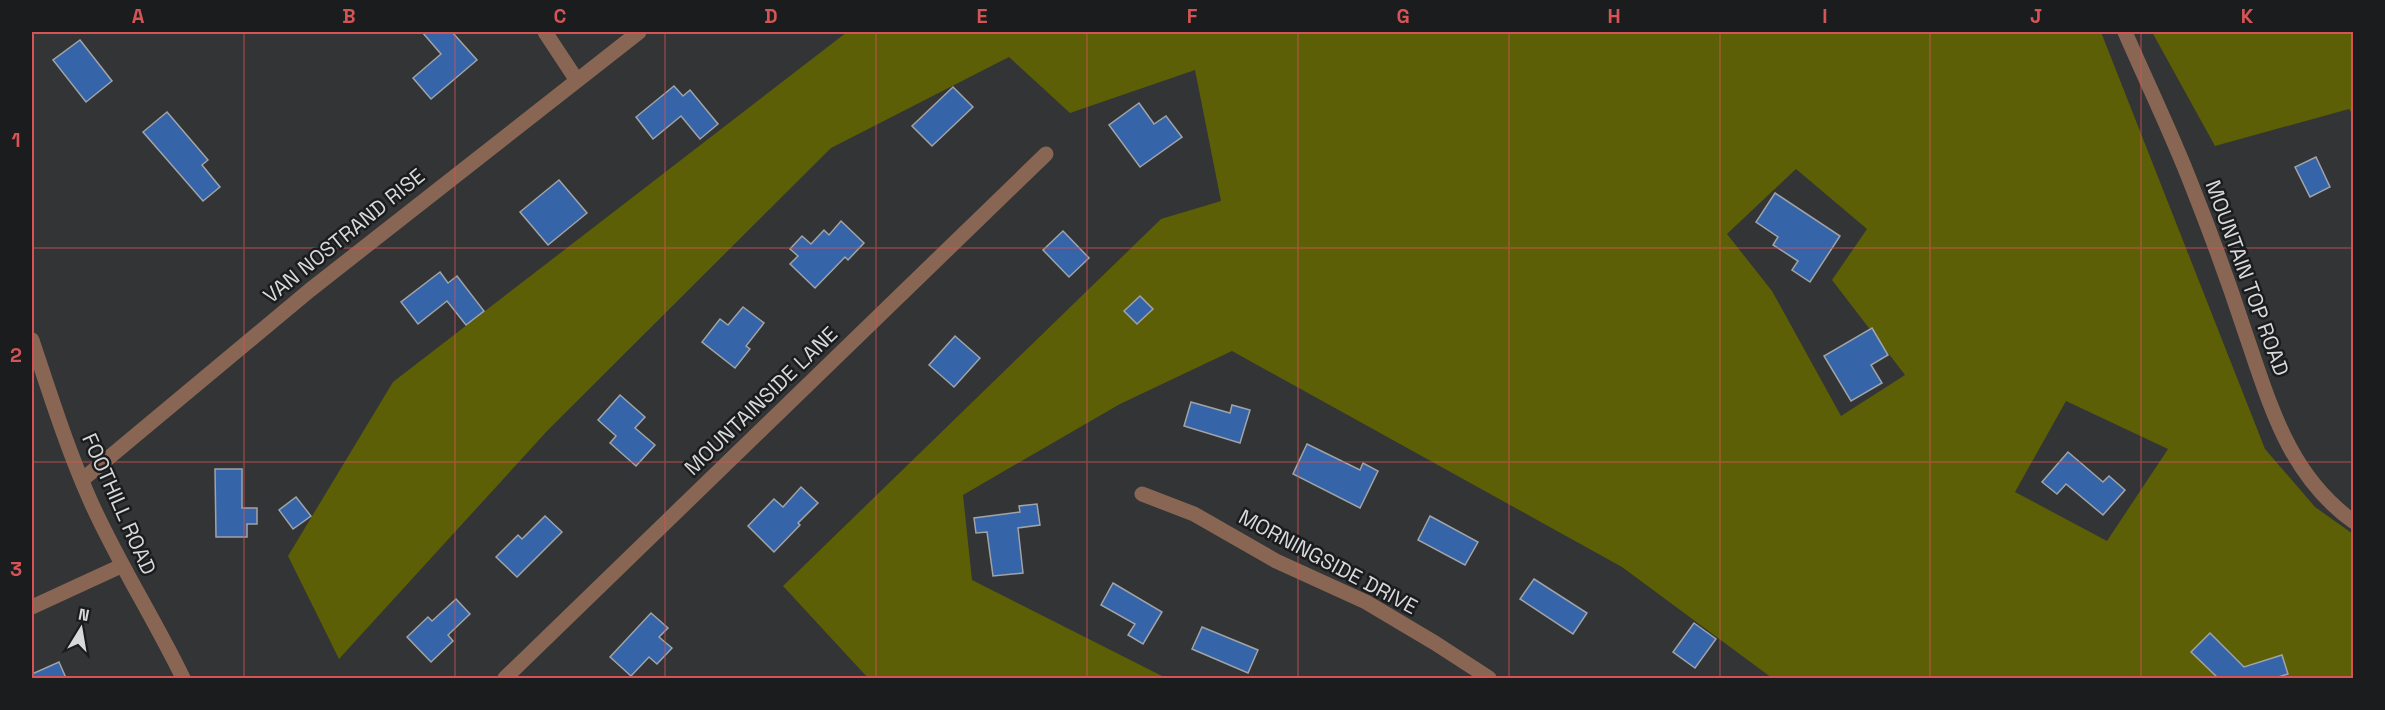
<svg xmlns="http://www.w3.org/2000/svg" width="2385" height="710" viewBox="0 0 2385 710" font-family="'Space Grotesk',sans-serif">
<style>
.green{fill:#5c5f05;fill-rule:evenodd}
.building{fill:#3565a8;stroke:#a1a3a6;stroke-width:1.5}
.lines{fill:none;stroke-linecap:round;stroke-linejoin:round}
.minor{stroke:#896653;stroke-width:15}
.grid{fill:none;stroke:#d65455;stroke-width:1.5;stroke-opacity:0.55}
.labels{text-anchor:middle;stroke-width:5;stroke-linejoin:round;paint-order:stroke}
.street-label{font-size:21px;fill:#d8d9db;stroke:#1b1c1d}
.neatline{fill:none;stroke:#d65455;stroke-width:2}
.grid-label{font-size:20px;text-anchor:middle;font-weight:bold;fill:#d65455}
</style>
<rect width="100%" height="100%" fill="#323436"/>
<g class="green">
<path d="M847 32H2101L2265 449 2315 507 2353 534V678H1772L1622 567 1232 351 1120 404 963 495 972 580 1166 678H868L783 586 1161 219 1221 201 1195 70 1070 113 1009 57 831 148 548 430 339 659 288 556 393 382ZM1796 169 1867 229 1832 280 1905 375 1841 416 1772 291 1727 234ZM2066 401 2168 449 2107 541 2015 492Z"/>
<polygon points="2152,32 2353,32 2353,115 2349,109 2215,146"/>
</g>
<g class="building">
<polygon points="422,32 452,32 477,60 431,99 413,78 441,54"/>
<polygon points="80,40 112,81 86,102 53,60"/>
<polygon points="674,86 683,96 690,90 718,124 700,139 681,116 653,139 636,117"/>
<polygon points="953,87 973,107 932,146 912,126"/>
<polygon points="1139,103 1154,124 1166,116 1182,137 1140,167 1109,125"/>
<polygon points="167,112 208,160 202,165 220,187 203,201 143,132"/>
<polygon points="2316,157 2330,187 2310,197 2295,167"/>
<polygon points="559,180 587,213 548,245 520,212"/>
<polygon points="1775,193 1840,236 1810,282 1792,270 1798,261 1773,245 1778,237 1756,222"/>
<polygon points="841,221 864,243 848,260 845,257 815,288 790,264 798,256 790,249 802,236 811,244 824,230 829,235"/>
<polygon points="1063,231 1089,258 1069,277 1043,250"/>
<polygon points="440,272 448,283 457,276 484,311 466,325 447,301 418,324 401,302"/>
<polygon points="1140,296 1153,309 1137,324 1124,311"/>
<polygon points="743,307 764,323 746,346 750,349 735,368 702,342 720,319 728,325"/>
<polygon points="1872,328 1888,355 1871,365 1882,383 1851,401 1824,356"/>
<polygon points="955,336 980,358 954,387 929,365"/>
<polygon points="620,395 645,417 635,428 655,445 636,466 610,443 616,436 598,420"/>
<polygon points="1191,402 1230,413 1232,405 1250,410 1240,443 1184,426"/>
<polygon points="1307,444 1360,470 1363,463 1378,471 1360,508 1293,474"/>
<polygon points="2068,452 2103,482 2109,476 2125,490 2103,515 2066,484 2057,494 2042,482"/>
<polygon points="215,469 242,469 242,508 257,508 257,524 247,524 247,537 216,537"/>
<polygon points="801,487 818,503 798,523 800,525 774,552 748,526 774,499 783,507"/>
<polygon points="296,497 311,516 293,529 279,510"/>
<polygon points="1037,504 1040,525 1018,528 1023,573 993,576 987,532 976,533 974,518 1020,512 1019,506"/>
<polygon points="545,516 562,532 517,577 496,557 518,535 522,539"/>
<polygon points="1430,516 1478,542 1465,565 1418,540"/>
<polygon points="1534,579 1587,613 1573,634 1520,599"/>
<polygon points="1113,583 1162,612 1143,644 1128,635 1135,624 1101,605"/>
<polygon points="456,599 470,614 448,635 453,641 431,662 407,637 428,617 432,621"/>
<polygon points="651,613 668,628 659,637 672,648 657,664 649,657 631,676 610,657"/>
<polygon points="1694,623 1716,639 1695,668 1673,652"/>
<polygon points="1202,627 1258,650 1248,673 1192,649"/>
<polygon points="2210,633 2244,667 2282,655 2288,674 2275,678 2218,678 2191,652"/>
<polygon points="59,662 66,678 32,678 32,674"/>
</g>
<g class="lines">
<g class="minor">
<polyline points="545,32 576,79"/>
<path d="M2125 32C2147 83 2172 134 2192 186 2211 234 2229 283 2245 332 2270 404 2288 475 2354 522"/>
<path d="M32 340C50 394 67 448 90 500 117 561 154 618 183 678"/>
<polyline points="82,480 310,290 639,32"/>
<polyline points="1142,494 1194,514 1276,561 1366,602 1435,643 1489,678"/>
<polyline points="32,607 121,566"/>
<polyline points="505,678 1046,154"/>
</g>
</g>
<path class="grid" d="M244 32V678M455 32V678M665 32V678M876 32V678M1087 32V678M1298 32V678M1509 32V678M1720 32V678M1930 32V678M2141 32V678M32 248H2354M32 462H2354"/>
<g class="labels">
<g class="street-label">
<text transform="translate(344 236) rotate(-39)" y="7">VAN NOSTRAND RISE</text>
<text transform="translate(2247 278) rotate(70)" y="7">MOUNTAIN TOP ROAD</text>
<text transform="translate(761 401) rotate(-44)" y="7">MOUNTAINSIDE LANE</text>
<text transform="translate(119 504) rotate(66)" y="7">FOOTHILL ROAD</text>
<text transform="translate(1328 562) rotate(28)" y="7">MORNINGSIDE DRIVE</text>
</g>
</g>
<rect width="2385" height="710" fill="none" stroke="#1b1c1d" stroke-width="66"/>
<g transform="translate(81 629) rotate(11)" stroke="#1b1c1d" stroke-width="4.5" paint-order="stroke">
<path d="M0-4.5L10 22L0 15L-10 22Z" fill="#d8d9db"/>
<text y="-9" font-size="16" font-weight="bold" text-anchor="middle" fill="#d8d9db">N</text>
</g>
<rect x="33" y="33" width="2319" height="644" class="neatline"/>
<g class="grid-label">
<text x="138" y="23">A</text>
<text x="349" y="23">B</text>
<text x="560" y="23">C</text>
<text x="771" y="23">D</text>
<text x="982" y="23">E</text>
<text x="1192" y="23">F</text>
<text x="1403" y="23">G</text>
<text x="1614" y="23">H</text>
<text x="1825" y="23">I</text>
<text x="2036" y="23">J</text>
<text x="2247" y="23">K</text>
<text x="16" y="147">1</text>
<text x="16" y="362">2</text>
<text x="16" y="576">3</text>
</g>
</svg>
